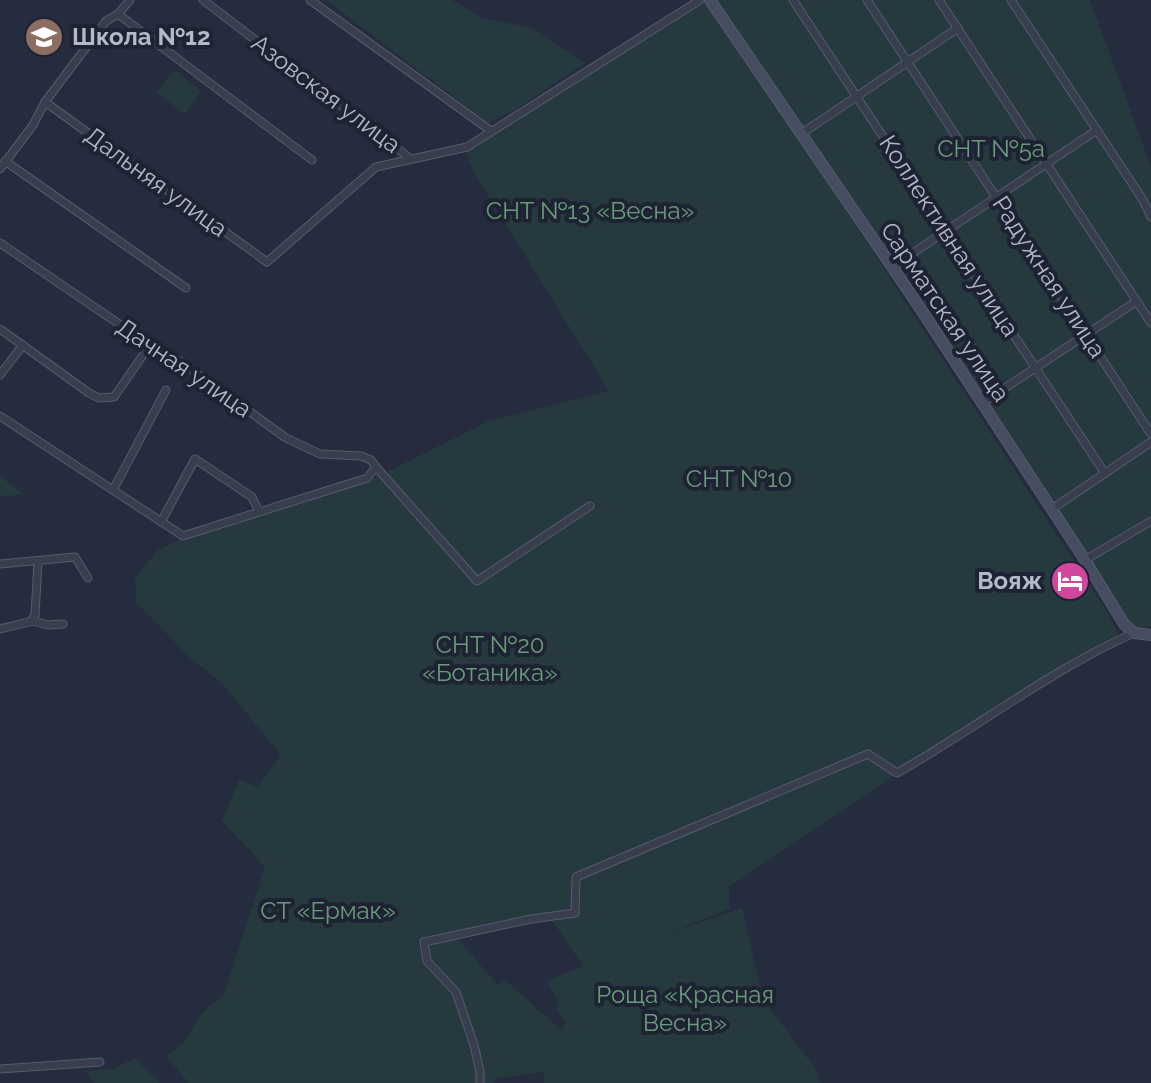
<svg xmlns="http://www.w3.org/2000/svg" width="1151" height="1083" viewBox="0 0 1151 1083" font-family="Raleway,sans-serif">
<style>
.green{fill:#26393f;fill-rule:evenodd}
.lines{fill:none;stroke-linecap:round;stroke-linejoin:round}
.street-casing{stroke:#565c6c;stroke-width:9}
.secondary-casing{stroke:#565c6c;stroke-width:12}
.street{stroke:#383e4e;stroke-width:7}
.secondary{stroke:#464d61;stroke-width:10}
.labels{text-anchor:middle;stroke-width:8;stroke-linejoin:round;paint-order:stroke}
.poi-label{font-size:24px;font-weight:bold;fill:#b4b9c9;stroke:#1d2333;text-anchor:start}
.street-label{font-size:24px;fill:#b4b9c9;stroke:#1d2333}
.park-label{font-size:24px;fill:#6b9a7b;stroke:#1d2333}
</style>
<rect width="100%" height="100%" fill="#242c3e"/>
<g class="green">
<polygon points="326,0 452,0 480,17 531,28 585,63 517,109 488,123"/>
<path d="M703 0 765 86 1107 612 1123 643 1105 651 894 776 729 887V909L662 936 742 908 763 999 817 1071 820 1083H544V1072L495 1079 493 1083H189L166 1056 184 1042 201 1014 224 994 265 867 222 821 239 780 258 787 281 755 220 681 193 661 136 602 135 578 159 549 189 536 333 486 356 487 489 421 609 391 474 173 464 148ZM547 913 583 966 547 981 557 1000 558 1012 564 1021 565 1028 560 1029 511 985 504 981 498 985 454 935Z"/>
<polygon points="716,0 1090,0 1151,167 1151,626 1141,630 1128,625 1091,558 807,132"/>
<polygon points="175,70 201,91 185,114 156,92"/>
<polygon points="0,476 1,477 24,494 0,497"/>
<polygon points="134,1058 160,1083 94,1083 86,1071 116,1068"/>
</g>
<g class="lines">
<g class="street-casing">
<g id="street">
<polyline points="203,0 411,159"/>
<polyline points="310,0 491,131"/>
<polyline points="793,0 1104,472"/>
<polyline points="867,0 1151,434"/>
<polyline points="939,0 1151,323"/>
<polyline points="1011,0 1143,200 1151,217"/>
<polyline points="118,14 312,160"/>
<polyline points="45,102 267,262 376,167 467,147 700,0"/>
<polyline points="801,134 958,28"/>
<polyline points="5,161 186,288"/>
<polyline points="0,169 33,125 45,102 106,21 118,14 130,0"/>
<polyline points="0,243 150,345 181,362 286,438 320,454 361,456 371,460 376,467 477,581 590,506"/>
<polyline points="892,267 1097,130"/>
<polyline points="0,329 89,393 99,398 114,397 150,345"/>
<polyline points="0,375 23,345"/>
<polyline points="982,403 1137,301"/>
<polyline points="0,416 183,536 367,478 376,467"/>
<polyline points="113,490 166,390"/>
<polyline points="1052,509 1151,442"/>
<polyline points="161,522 195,459 252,497 259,512"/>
<polyline points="1085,560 1151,521"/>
<polyline points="0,564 75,557 88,578"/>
<polyline points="31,621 35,615 38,562"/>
<polyline points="0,629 33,621 48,625 63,624"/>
<polyline points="0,1069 100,1062"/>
<path d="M480 1083V1072L474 1045 456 992 427 961 424 942 531 919 575 913 576 877 868 754 897 773C977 728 1050 670 1134 633"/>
</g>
</g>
<g class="secondary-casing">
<polyline id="secondary" points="710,0 916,302 1085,560 1124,624 1134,633 1151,635"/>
</g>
<use href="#street" class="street"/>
<use href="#secondary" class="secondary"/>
</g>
<defs>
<g id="school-disc" transform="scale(2)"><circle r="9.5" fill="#8d6e63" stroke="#1d2333"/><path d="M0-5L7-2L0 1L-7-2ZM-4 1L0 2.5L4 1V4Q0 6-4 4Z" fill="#fff"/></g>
<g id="hotel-disc" transform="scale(2)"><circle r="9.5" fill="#d1479c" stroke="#1d2333"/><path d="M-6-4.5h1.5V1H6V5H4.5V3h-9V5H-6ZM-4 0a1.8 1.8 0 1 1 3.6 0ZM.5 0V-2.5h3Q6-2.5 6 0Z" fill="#fff"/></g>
</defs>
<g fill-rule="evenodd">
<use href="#school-disc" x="44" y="37"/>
<use href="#hotel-disc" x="1070" y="581"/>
</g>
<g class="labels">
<g class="poi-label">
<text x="72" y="45">Школа №12</text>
<text x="1042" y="589" text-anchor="end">Вояж</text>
</g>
<g class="street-label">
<text transform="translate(326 94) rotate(37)" y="8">Азовская улица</text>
<text transform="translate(156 182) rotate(36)" y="8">Дальняя улица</text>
<text transform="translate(949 236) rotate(57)" y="8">Коллективная улица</text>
<text transform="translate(1049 277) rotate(57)" y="8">Радужная улица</text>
<text transform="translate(945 312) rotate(56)" y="8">Сарматская улица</text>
<text transform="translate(184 368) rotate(34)" y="8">Дачная улица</text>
</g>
<g class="park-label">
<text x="991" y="157">СНТ №5а</text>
<text x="590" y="219">СНТ №13 «Весна»</text>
<text x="739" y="487">СНТ №10</text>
<text x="490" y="653">СНТ №20<tspan x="490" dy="28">«Ботаника»</tspan></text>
<text x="328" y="919">СТ «Ермак»</text>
<text x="685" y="1003">Роща «Красная<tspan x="685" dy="28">Весна»</tspan></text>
</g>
</g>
</svg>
